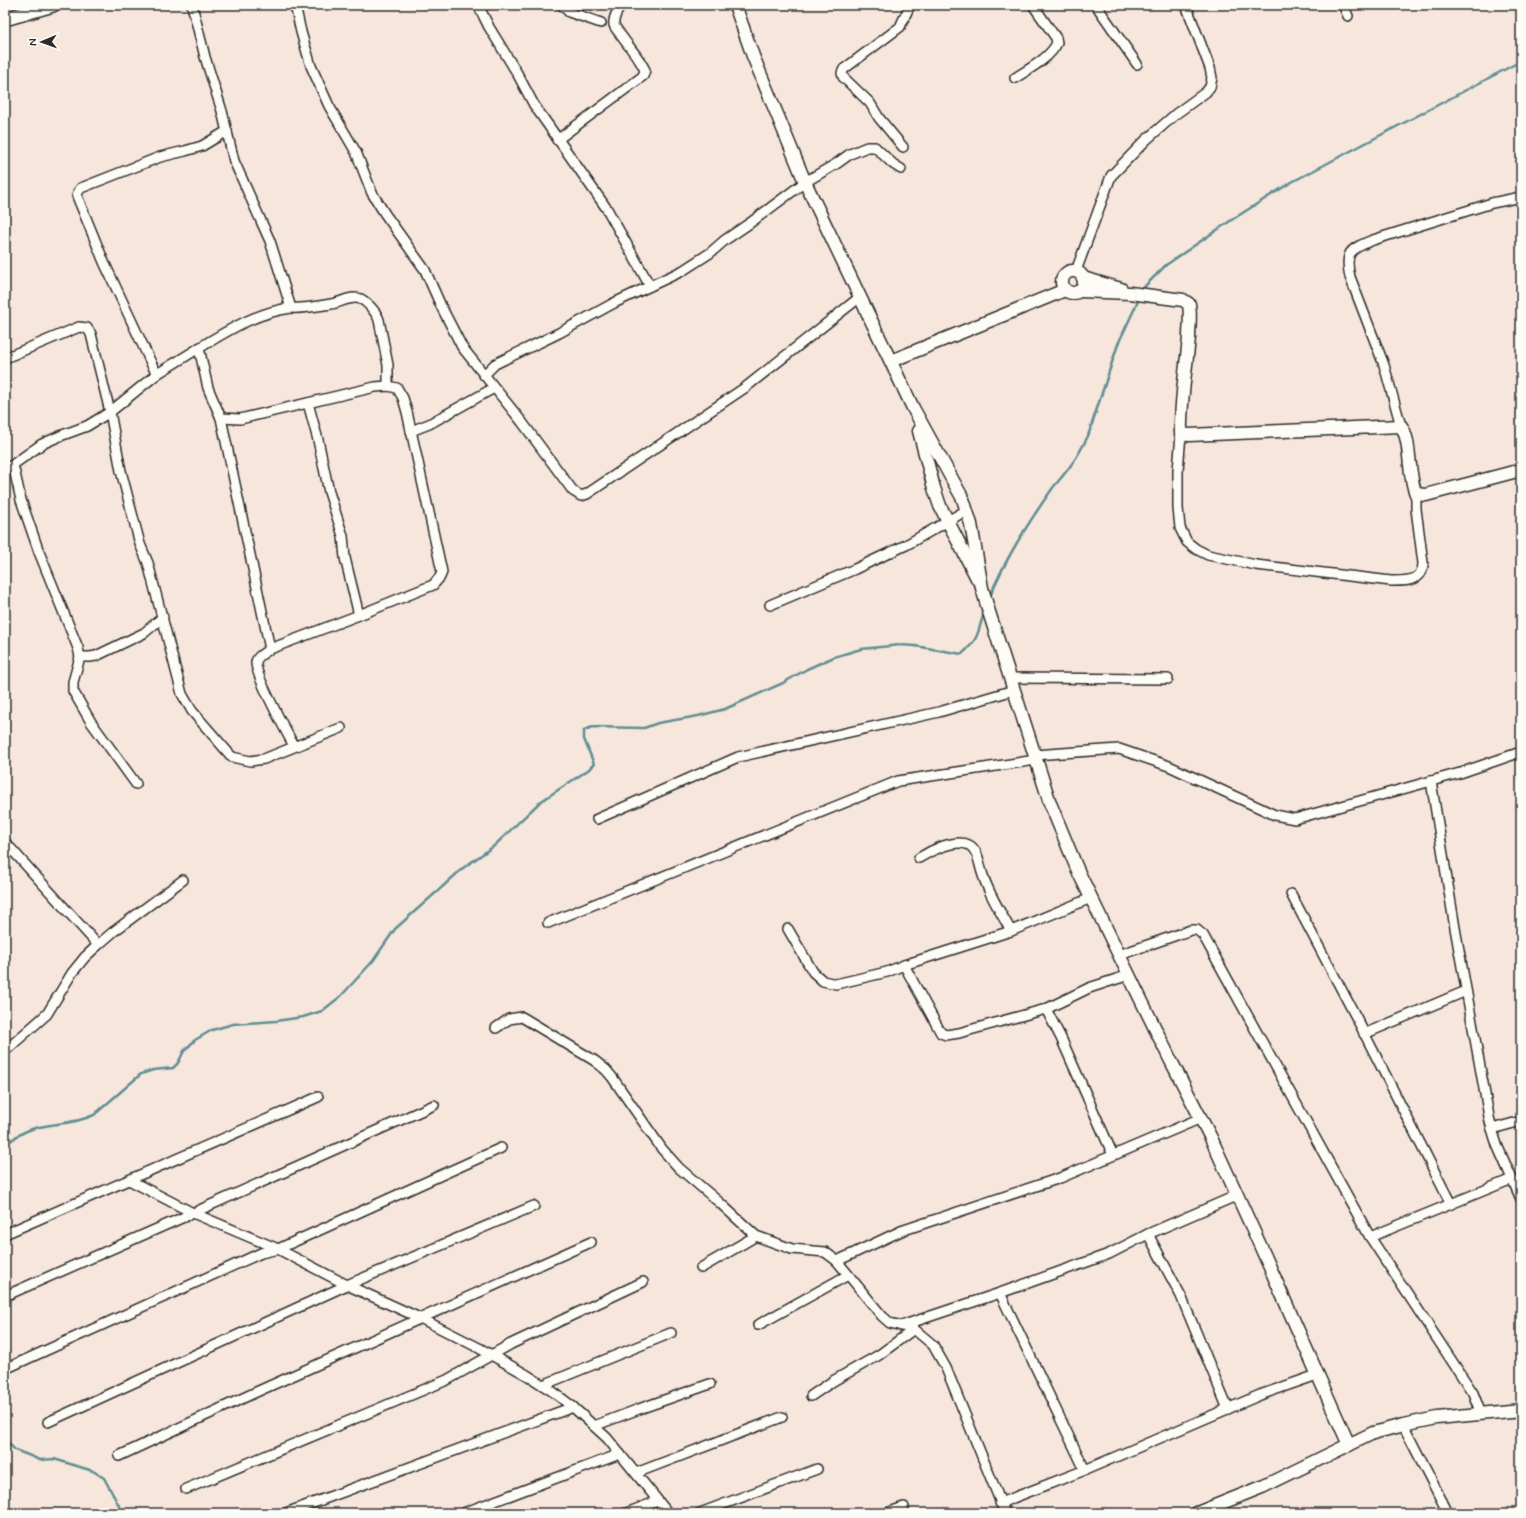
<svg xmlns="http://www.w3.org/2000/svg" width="1526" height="1518" viewBox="0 0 1526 1518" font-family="Mynerve,sans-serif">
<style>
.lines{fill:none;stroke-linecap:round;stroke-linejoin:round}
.stream{stroke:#5f8f93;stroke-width:2.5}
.minor-casing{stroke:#2b2b2b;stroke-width:12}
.tertiary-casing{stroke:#2b2b2b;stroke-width:15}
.secondary-casing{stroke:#2b2b2b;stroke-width:16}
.minor{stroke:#fdfcf7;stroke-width:9}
.tertiary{stroke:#fdfcf7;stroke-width:12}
.secondary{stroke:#fdfcf7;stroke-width:13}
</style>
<rect width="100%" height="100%" fill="#f7e6dc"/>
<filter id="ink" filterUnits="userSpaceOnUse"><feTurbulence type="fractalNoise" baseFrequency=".025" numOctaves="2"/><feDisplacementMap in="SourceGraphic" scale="8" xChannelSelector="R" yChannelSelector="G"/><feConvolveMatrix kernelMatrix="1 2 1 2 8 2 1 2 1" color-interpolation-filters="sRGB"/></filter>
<g filter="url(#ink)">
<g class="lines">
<g class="stream">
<polyline points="1143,291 1145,286 1166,265 1233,219 1290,183 1521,61"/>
<path d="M989 599C1004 560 1028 523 1052 489 1058 481 1065 474 1071 465 1078 456 1083 446 1088 436L1118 344 1140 297"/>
<path d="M5 1146C34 1117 62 1130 94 1115L141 1074 153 1070 173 1068 178 1063 184 1051 195 1040 212 1030 233 1024 276 1021 303 1017 322 1011 341 996 373 961 395 929 440 889 463 868 494 846 540 802 588 770 594 764 584 739V730L593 727 644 728 658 723 698 716 725 709 783 683 807 669 834 657 861 649 900 645 915 646 962 654C980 638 977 633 984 613"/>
<polyline points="5,1439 15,1450 28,1455 40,1460 54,1459 93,1471 104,1478 123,1513"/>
</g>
<g class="minor-casing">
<g id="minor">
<path d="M192 5 205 57 222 111 234 161 270 241 291 308C304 309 318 306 331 304 340 303 352 295 361 299 367 302 377 313 379 320L388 365V386"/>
<polyline points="295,5 301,32 311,66 329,106 356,152 372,193 385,214 425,270 441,306 462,347 522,422 573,491 581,496 587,494 746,387 860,297"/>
<polyline points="478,5 489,27 517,73 534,105 607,209 650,286"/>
<polyline points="562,5 569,12 601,23"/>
<polyline points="1096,5 1137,64"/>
<polyline points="1343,5 1348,16"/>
<path d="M1015 78C1029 69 1050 58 1057 43L1056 38 1033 5"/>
<path d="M557 140 643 76 645 70C639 57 628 46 620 34 618 31 615 28 614 25 613 19 617 10 622 5"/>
<polyline points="903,147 879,118 870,103 843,77 842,73 844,69 900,27 910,5"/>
<polyline points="1076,271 1111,176 1146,140 1177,113 1206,92 1210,87 1212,78 1210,68 1186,5"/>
<polyline points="199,348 157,374 110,412 121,471 140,544 148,563 182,694 192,711 232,757 250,761 264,759 341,728"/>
<polyline points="5,358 79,327 87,328 91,334 110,412 87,426 60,436 42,444 11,466 14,469 21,500 39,552 78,648 80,657 73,682 73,691 91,722 136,784"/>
<polyline points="157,374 152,365 104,262 77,196 78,192 81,188 160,157 185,151 202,146 227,131"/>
<polyline points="484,375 495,364 559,333 614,303 682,271 710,253 725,240 750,223 805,182 836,164 850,154 867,147 875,147 893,164 901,169"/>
<polyline points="308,403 318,440 329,492 343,536 345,558 359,615"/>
<path d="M221 418 240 419 375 387 388 386 397 388 403 398 407 412 442 572 440 577 433 585 359 615 270 649C266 652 257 656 256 662 254 674 287 733 294 746"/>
<path d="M1401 426 1384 365 1350 277C1344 251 1351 249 1373 240L1492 203 1521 197"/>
<polyline points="411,431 429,424 494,388"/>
<path d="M1181 434 1178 471V508L1180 528 1187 542 1196 549 1208 555 1256 565 1391 581C1406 581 1423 582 1423 563L1416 509V494"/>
<polyline points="770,605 855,569 906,545 967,510"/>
<path d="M270 649 221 418 208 388 199 348C227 331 257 312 291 308"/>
<polyline points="80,657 90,657 96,656 144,633 163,617"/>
<polyline points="1010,678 1168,679"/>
<polyline points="1034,755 1119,749 1169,766 1275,815 1295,819 1460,773 1521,752"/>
<polyline points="1431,781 1455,928 1490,1122 1497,1145 1521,1199"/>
<polyline points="597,819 738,757 939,712 1014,690"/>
<polyline points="5,842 98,945"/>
<path d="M919 858C930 851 955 838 969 845 977 849 979 861 981 869 987 891 1000 911 1011 931"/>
<polyline points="1291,894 1356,1017 1451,1204"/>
<polyline points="548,923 898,781 1036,760"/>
<polyline points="788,929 813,972 823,981 836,984 887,972 904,965 1011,931 1091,898"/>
<polyline points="1119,955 1191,930 1197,930 1203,935 1370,1237 1473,1393 1481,1414"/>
<polyline points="904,965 941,1033 946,1035 959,1033 1046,1009"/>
<polyline points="496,1028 509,1019 522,1017 595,1061 606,1070 612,1077 662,1149 679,1168 720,1203 756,1236 792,1249 825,1252 837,1261 882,1316 890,1323 914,1329 933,1345 946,1368 1005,1513"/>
<polyline points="1364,1034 1466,991"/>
<polyline points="5,1051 47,1014 72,973 85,957 98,945 113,932 183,880"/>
<polyline points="1492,1129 1521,1121"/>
<polyline points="1113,1155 1061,1038 1046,1009 1089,988 1129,975"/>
<polyline points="129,1180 193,1213 278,1249 347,1285 422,1319 479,1348 527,1375 552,1391 573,1407 607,1438 620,1454 668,1513"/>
<polyline points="5,1234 318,1097"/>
<polyline points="1148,1234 1181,1296 1228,1409"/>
<polyline points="1370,1237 1512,1179"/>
<polyline points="837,1261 901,1231 1060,1178 1201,1118"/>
<polyline points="701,1268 756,1236"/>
<polyline points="1000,1293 1085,1470"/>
<polyline points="5,1296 193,1213 434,1105"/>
<polyline points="758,1325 848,1275"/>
<polyline points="901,1326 1000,1293 1109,1254 1148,1234 1238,1195"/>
<polyline points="5,1369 261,1253 278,1249 501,1148"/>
<polyline points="543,1385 671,1333"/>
<polyline points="811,1396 833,1381 879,1355 914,1329"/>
<polyline points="48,1422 347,1285 534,1206"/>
<polyline points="1403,1425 1448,1513"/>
<polyline points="594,1426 639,1409 710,1384"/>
<polyline points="119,1456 254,1393 591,1242"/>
<polyline points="636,1473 782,1417"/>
<polyline points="186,1489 447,1380 511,1344 643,1282"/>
<polyline points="1000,1503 1085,1470 1260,1395 1317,1375"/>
<polyline points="286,1513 573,1407"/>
<polyline points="463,1513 620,1454"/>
<polyline points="626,1513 658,1501"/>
<polyline points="700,1513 817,1469"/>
<polyline points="887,1513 904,1507"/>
</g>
</g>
<g class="tertiary-casing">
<g id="tertiary">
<polyline points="735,5 753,56 805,182 913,408 963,499 971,524 982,588 989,612 1050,803 1078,871 1170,1059 1211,1138 1260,1245 1349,1445"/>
<circle cx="1073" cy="282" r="11"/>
<polyline points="1083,278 1121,289"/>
<path d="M1080 291 1130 293 1183 300 1189 304C1191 316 1189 327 1189 338 1186 370 1180 402 1181 434L1189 435 1401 426C1412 441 1407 474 1416 494L1426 495 1521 470"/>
<polyline points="891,361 1065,290"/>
<polyline points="919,431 934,488 940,506 978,580"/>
<polyline points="1197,1513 1262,1487 1373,1433 1403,1425 1437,1418 1521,1410"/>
</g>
</g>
<g class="secondary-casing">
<polyline id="secondary" points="5,19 53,5"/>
</g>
<use href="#minor" class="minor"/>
<use href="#tertiary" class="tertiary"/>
<use href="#secondary" class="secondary"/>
</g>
</g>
<rect width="1526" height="1518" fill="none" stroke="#fdfcf7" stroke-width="20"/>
<rect x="10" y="10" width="1506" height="1498" fill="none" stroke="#2b2b2b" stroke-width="1.5" filter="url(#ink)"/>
<g transform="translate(42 42) rotate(268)" stroke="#fdfcf7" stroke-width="3" paint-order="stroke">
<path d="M0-3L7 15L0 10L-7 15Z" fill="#2b2b2b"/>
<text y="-6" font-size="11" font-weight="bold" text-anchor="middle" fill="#2b2b2b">N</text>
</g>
</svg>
